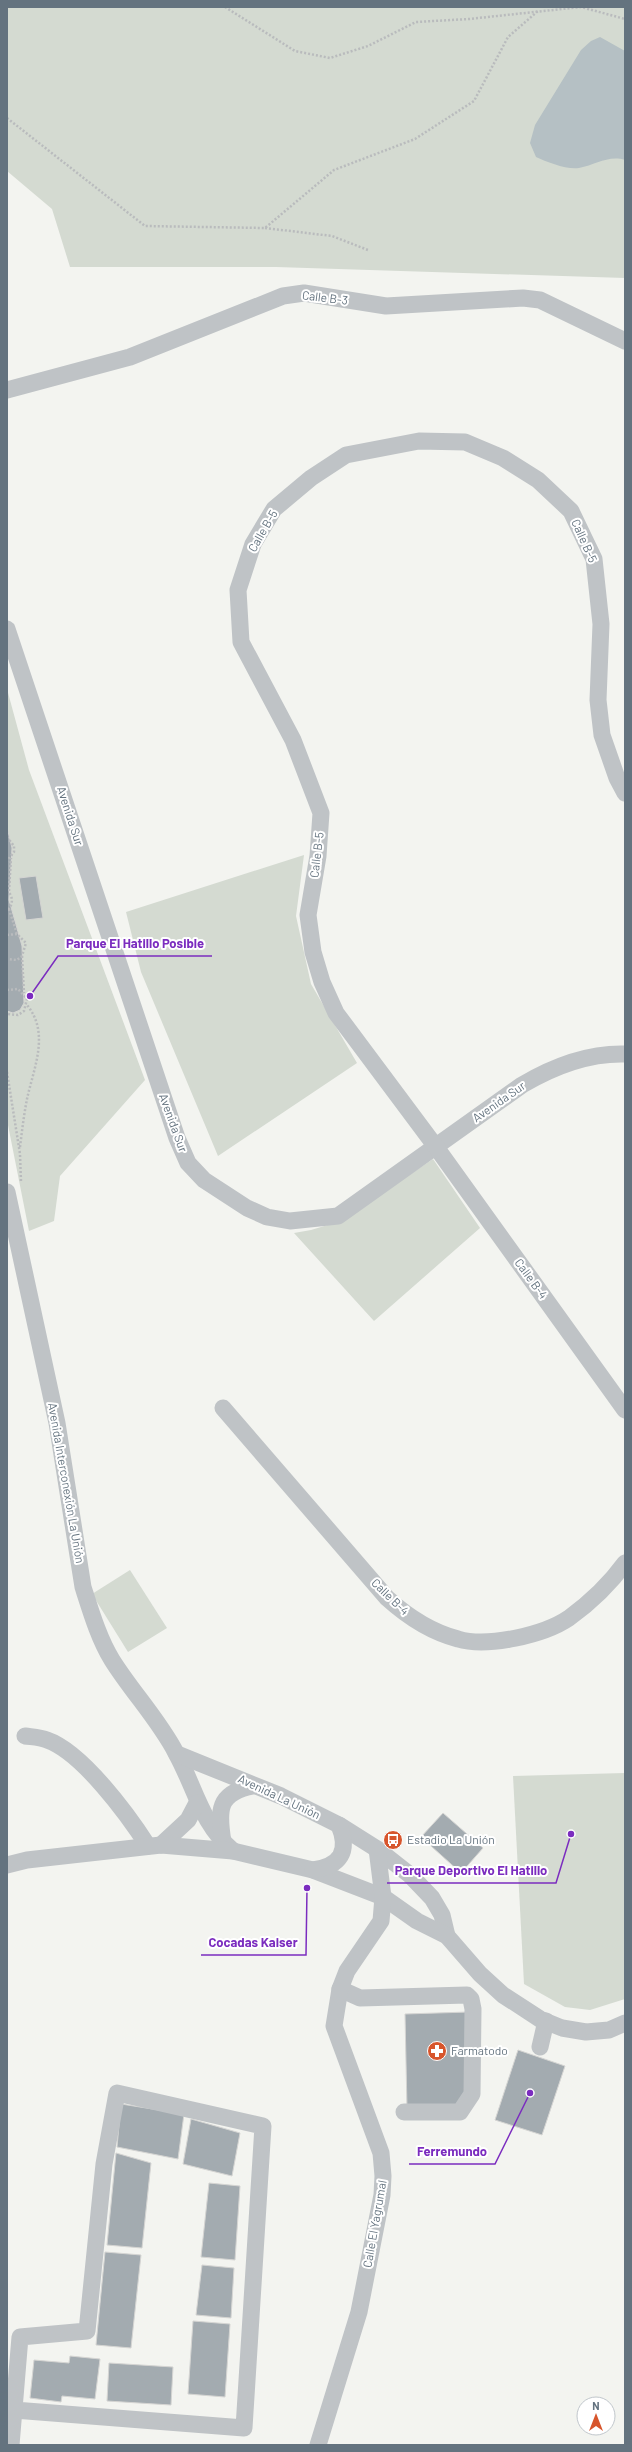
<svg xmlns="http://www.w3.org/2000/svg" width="632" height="2452" viewBox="0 0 632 2452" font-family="Barlow,sans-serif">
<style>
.green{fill:#d4dad1}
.water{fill:#b5c0c4}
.building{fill:#a3abb0;stroke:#d5d5d3}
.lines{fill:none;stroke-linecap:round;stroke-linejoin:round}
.path{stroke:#b9bbbd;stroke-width:2.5;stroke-dasharray:2 2;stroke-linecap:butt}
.minor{stroke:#bfc3c6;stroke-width:17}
.labels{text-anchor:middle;stroke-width:4;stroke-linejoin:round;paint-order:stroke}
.street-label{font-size:12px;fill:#64737f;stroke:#fff}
.poi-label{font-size:12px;fill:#64737f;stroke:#fff;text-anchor:start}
.leader{fill:none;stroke:#7b2cbf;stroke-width:1.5}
.callout-dot{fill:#7b2cbf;stroke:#fff;stroke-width:1.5}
.callout-label{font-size:13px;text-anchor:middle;font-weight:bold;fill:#7b2cbf;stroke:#fff;stroke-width:4;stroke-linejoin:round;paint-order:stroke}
</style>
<rect width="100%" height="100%" fill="#f3f4f0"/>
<g class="green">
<polygon points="7,7 625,7 625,278 276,267 70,267 52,209 7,171"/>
<polygon points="7,689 29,770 145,1080 60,1176 54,1221 29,1231 7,1120"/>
<polygon points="304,855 296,916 311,984 357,1063 218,1156 141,972 126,912"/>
<polygon points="433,1159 480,1228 374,1321 294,1233 311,1230 341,1221"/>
<polygon points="130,1570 167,1628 128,1652 92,1594"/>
<polygon points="625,1773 625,1999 590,2010 565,2007 524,1984 513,1776"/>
</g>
<path class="water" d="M600 37 625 51V160C608 155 596 165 579 168 567 170 547 162 536 157L530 143 535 125 581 50 591 41Z"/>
<g class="building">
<polygon points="7,827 12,848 9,900 22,946 24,1003 20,1010 13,1013 7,1011"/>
<polygon points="36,876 43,918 26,920 19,878"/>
<polygon points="443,1813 483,1848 461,1873 421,1837"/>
<polygon points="469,2012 467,2099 458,2109 407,2109 405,2014"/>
<polygon points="518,2050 565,2066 542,2135 495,2120"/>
<polygon points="121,2104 184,2114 178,2159 117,2147"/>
<polygon points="191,2119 240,2133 232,2176 183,2164"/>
<polygon points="116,2153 151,2163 142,2248 107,2245"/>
<polygon points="209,2183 240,2186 235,2260 201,2257"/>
<polygon points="105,2252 141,2255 131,2348 96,2345"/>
<polygon points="202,2265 234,2268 231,2318 196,2315"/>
<polygon points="193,2321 230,2324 225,2397 188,2394"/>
<polygon points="70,2356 100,2359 95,2399 62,2396 61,2402 30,2398 34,2360 69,2363"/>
<polygon points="109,2363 173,2367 171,2405 107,2401"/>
</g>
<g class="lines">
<g class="path">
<polyline points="225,7 295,51 330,58 368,46 416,22 469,19 581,7 625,19"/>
<polyline points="7,118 145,226 265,228 334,170 415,139 474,101 508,37 538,11"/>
<polyline points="265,228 332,236 368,250"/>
<polyline points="7,837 14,846 14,852 7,861"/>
<path d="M7 890C13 896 14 904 7 911"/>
<polyline points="9,891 11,858"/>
<polyline points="9,909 17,934"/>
<polyline points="7,935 17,934 26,943 22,956 17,960 7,959"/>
<polyline points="22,956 24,993"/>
<polyline points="7,990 18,989 27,999 24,1011 18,1015 7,1014"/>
<polyline points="7,1072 20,1154 21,1182"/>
<path d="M20 1147C22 1131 24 1114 27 1099 34 1067 50 1033 27 1005"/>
</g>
<g class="minor">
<polyline points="7,390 130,357 283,296 304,293 386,306 523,298 540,300 625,341"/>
<path d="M7 629 177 1138 188 1163 204 1180 247 1208 267 1217 290 1221 338 1216 522 1085C554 1066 588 1053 625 1054"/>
<polyline points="625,793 617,778 602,735 598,700 601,624 594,559 571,511 538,480 503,458 465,442 419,441 346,455 311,478 274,509 253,544 238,590 241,642 293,740 321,813 318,856 308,915 313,952 322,982 336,1013 436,1147 625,1410"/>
<path d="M7 1192 57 1423 83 1587C91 1612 99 1639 112 1660 132 1692 159 1720 176 1753 196 1789 200 1822 233 1851"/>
<path d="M223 1408 387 1598C408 1617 431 1632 458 1639 487 1648 544 1635 569 1618 591 1602 609 1585 625 1563"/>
<path d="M25 1736C32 1737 40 1737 47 1740 82 1752 128 1815 148 1846"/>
<polyline points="177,1754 281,1796 339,1825 377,1849 410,1875 432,1898 442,1915 447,1936"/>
<path d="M223 1842C218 1811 217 1793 253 1786"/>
<polyline points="161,1845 188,1820 197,1803"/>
<polyline points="7,1865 27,1860 161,1845 233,1851 313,1870 383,1897 417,1921 447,1936 480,1974 503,1995 540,2019 562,2028 586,2032 609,2030 625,2023"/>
<path d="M313 1870C340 1866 350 1852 339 1825"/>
<polyline points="340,1989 360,1998 467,1995 471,1999 473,2009 472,2094 460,2112 404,2112"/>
<polyline points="540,2047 546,2021"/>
<polyline points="11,2445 20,2337 87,2331 104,2164 117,2093 263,2126 244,2428 14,2410"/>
<polyline points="318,2445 359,2312 382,2195 383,2176 381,2153 334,2026 340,1989 347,1971 381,1921 383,1897 377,1849"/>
</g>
</g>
<defs>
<g id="bus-disc" transform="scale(1)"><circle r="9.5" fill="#d7552c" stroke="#fff"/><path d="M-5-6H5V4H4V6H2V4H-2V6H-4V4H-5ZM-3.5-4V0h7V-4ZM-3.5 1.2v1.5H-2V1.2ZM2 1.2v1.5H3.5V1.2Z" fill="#fff"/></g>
<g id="pharmacy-disc" transform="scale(1)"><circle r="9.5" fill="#d7552c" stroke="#fff"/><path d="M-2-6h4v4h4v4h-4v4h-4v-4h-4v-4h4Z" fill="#fff"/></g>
</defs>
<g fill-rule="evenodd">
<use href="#bus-disc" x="393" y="1840"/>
<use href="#pharmacy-disc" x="437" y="2051"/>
</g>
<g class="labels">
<g class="street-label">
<text transform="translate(325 298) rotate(7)" y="4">Calle B-3</text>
<text transform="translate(263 531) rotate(-60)" y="4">Calle B-5</text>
<text transform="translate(584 541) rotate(66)" y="4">Calle B-5</text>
<text transform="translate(70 816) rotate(72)" y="4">Avenida Sur</text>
<text transform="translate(317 855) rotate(-83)" y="4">Calle B-5</text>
<text transform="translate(499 1102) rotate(-35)" y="4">Avenida Sur</text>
<text transform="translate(173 1123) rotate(70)" y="4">Avenida Sur</text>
<text transform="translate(531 1279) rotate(54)" y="4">Calle B-4</text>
<text transform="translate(66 1483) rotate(80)" y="4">Avenida Interconexión La Unión</text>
<text transform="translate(390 1597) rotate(44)" y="4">Calle B-4</text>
<text transform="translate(279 1797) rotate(25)" y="4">Avenida La Unión</text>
<text transform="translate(375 2224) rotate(-80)" y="4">Calle El Yagrumal</text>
</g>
<g class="poi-label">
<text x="407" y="1844">Estadio La Unión</text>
<text x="451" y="2055">Farmatodo</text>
</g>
</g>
<path class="leader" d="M30 996L58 956H212M571 1834L556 1883H387M307 1888L306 1955H201M530 2093L495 2164H409"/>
<g class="callout-dot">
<circle cx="30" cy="996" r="4"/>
<circle cx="571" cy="1834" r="4"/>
<circle cx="307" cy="1888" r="4"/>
<circle cx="530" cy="2093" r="4"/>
</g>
<g class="callout-label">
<text x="135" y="948">Parque El Hatillo Posible</text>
<text x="471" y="1875">Parque Deportivo El Hatillo</text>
<text x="253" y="1947">Cocadas Kaiser</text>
<text x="452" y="2156">Ferremundo</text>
</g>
<rect width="632" height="2452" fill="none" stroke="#64737f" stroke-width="16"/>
<g transform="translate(596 2416)"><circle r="19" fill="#ffffff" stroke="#c1c7cc"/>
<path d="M0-3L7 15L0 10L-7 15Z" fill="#d7552c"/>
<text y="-6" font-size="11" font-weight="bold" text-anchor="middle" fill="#64737f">N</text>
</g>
</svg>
